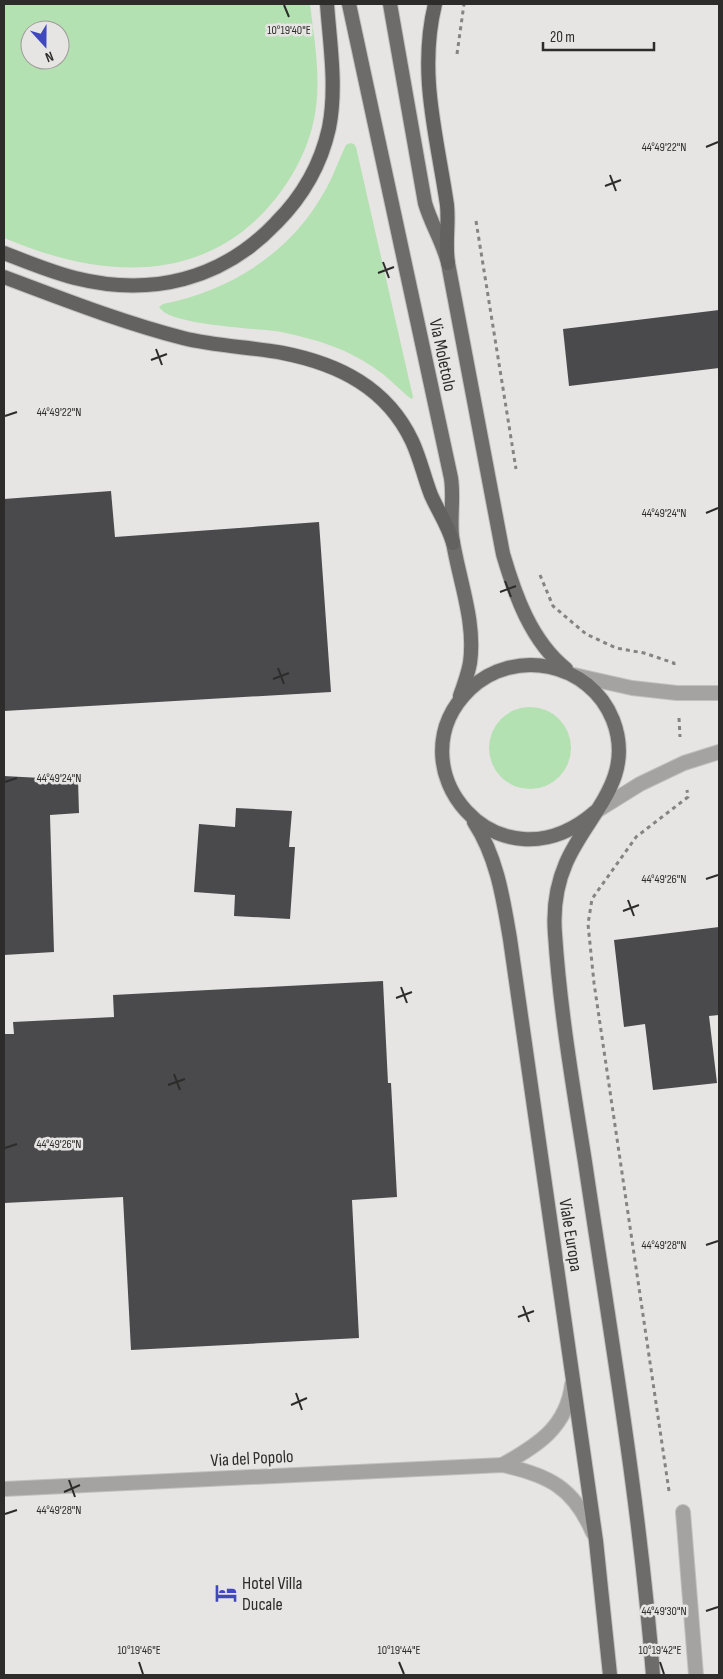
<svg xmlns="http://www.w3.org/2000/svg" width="723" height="1679" viewBox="0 0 723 1679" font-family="'Sofia Sans Condensed',sans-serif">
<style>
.green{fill:#b4e1b2;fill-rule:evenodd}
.building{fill:#4a4a4d}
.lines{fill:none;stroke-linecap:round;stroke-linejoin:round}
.service-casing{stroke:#c2c0be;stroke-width:16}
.minor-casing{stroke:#c2c0be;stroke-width:16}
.primary-casing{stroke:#c2c0be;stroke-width:16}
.trunk-casing{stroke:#c2c0be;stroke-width:16}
.path{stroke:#868483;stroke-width:3;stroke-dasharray:4 4;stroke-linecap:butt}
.service{stroke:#a4a3a2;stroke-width:14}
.minor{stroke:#a4a3a2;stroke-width:14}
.primary{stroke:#6e6b6b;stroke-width:14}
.trunk{stroke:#646261;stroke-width:14}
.ticks{fill:none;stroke:#2d2c2b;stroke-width:2}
.labels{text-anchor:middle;stroke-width:5;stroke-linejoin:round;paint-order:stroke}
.street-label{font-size:18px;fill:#2d2c2b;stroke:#e7e5e3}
.poi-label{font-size:18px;fill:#2d2c2b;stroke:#e7e5e3;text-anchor:start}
.ticks-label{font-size:12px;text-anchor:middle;fill:#2d2c2b;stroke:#e7e5e3;stroke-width:5;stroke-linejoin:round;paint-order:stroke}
</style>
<rect width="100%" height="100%" fill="#e7e5e3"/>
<g class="green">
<path d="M4 4H310C315 45 323 87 312 128 304 159 285 190 264 212 191 288 92 275 4 238ZM30 30H60V60H30Z"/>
<path d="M350 143 354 144 356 147 413 397 412 399C407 397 388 377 380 372 349 349 319 340 281 332 259 328 169 326 159 307L163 304C229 291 289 254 323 194 333 178 338 161 346 145Z"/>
<circle cx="530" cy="748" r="41"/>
</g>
<g class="building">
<polygon points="719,310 719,368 569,386 563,329"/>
<polygon points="111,491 115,537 319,522 331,692 4,711 4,499"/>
<polygon points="4,776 78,780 79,813 50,815 54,952 4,955"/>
<polygon points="236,808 292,811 289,847 295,847 290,919 234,916 235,895 194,892 199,824 235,827"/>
<polygon points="719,927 719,1015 709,1016 717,1083 653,1090 645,1024 624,1027 614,940"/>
<polygon points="383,981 388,1083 391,1083 397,1197 352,1200 359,1338 131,1350 123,1197 4,1203 4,1034 14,1034 13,1022 114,1017 113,995"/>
</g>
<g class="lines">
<g class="service-casing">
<polyline id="service" points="683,1512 696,1675"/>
</g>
<g class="minor-casing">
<g id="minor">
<polyline points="574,675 632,688 677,693 719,693"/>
<polyline points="595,812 640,784 684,763 719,752"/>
<path d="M502 1465C537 1446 567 1427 572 1384"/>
<path d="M4 1489 502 1465C549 1475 574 1488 593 1533"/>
</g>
</g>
<g class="primary-casing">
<g id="primary">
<path d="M349 4 451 478C454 498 450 517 452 536 458 578 476 620 470 663 468 674 464 685 460 696"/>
<path d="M390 4 425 203C431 224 443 242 448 263L503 554C515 595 531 641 566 669"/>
<path d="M595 812C498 896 390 766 470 689 514 647 590 662 613 720 636 780 587 814 566 863 556 886 553 909 555 934 560 1010 573 1086 585 1162 610 1332 640 1503 653 1675"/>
<path d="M474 822C497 857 503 898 510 939L596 1541 610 1675"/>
</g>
</g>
<g class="trunk-casing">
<g id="trunk">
<path d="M435 4C418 74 437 136 447 205 449 224 445 243 448 263"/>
<path d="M4 253C27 262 51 272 75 278 151 297 222 280 276 223 302 197 321 164 329 128 337 87 330 45 327 4"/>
<path d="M4 277C63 299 121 322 183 338 215 346 250 347 283 353 339 364 387 388 412 441 420 458 424 477 431 495 438 511 448 525 453 543"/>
</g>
</g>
<g class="path">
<polyline points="457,54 464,4"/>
<polyline points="476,221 516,469"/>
<polyline points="540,575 553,606 586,634 616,648 644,653 674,663 674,667"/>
<polyline points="679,718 680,737"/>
<polyline points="669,1491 594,983 588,924 592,899 636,837 688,797 687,790"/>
</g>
<use href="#service" class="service"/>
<use href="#minor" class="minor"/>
<use href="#primary" class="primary"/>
<use href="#trunk" class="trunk"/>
</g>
<path class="ticks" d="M284 5 289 17M706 147 718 142M610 175 616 191M605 186 621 180M383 262 389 278M378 273 394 267M156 349 162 365M151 360 167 354M5 416 17 412M706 513 718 508M505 581 511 597M500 592 516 586M278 668 284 684M273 679 289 673M5 782 17 778M706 879 718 875M628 900 634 916M623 911 639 905M401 987 407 1003M396 998 412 992M174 1074 180 1090M168 1085 185 1079M5 1148 17 1144M706 1245 718 1241M523 1306 529 1322M518 1317 534 1311M296 1393 302 1410M291 1405 307 1398M69 1480 75 1497M64 1492 80 1485M5 1514 17 1510M706 1611 718 1607M139 1662 143 1674M399 1662 404 1674M660 1662 664 1674"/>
<defs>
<g id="hotel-bare" transform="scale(1.725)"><path d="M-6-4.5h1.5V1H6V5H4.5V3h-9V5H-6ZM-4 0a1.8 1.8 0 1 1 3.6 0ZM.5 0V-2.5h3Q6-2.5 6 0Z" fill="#4147bc" stroke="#e7e5e3" stroke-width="2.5" paint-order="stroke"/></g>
</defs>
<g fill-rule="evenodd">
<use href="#hotel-bare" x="226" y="1593"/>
</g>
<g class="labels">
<g class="street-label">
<text transform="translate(443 355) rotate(78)" y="6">Via Moletolo</text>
<text transform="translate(571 1235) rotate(81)" y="6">Viale Europa</text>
<text transform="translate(252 1458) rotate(-3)" y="6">Via del Popolo</text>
</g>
<g class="poi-label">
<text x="242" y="1589">Hotel Villa<tspan x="242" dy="21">Ducale</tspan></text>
</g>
</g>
<g class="ticks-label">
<text x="289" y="34">10°19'40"E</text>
<text x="664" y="151">44°49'22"N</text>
<text x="59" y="416">44°49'22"N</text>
<text x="664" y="517">44°49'24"N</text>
<text x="59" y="782">44°49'24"N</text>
<text x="664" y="883">44°49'26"N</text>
<text x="59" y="1148">44°49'26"N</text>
<text x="664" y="1249">44°49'28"N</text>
<text x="59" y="1514">44°49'28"N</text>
<text x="664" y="1615">44°49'30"N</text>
<text x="139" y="1654">10°19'46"E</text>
<text x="399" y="1654">10°19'44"E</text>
<text x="660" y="1654">10°19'42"E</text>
</g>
<rect width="723" height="1679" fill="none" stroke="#2d2c2b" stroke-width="10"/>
<g transform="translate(45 45) rotate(159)"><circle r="24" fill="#e7e5e3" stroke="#9d9b99"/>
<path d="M0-4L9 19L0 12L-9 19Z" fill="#4147bc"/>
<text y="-8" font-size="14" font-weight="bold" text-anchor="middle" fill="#2d2c2b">N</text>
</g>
<path d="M543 42v8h111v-8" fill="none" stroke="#2d2c2b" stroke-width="2.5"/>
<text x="550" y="42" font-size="15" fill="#2d2c2b" stroke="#e7e5e3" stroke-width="4" paint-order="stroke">20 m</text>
</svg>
